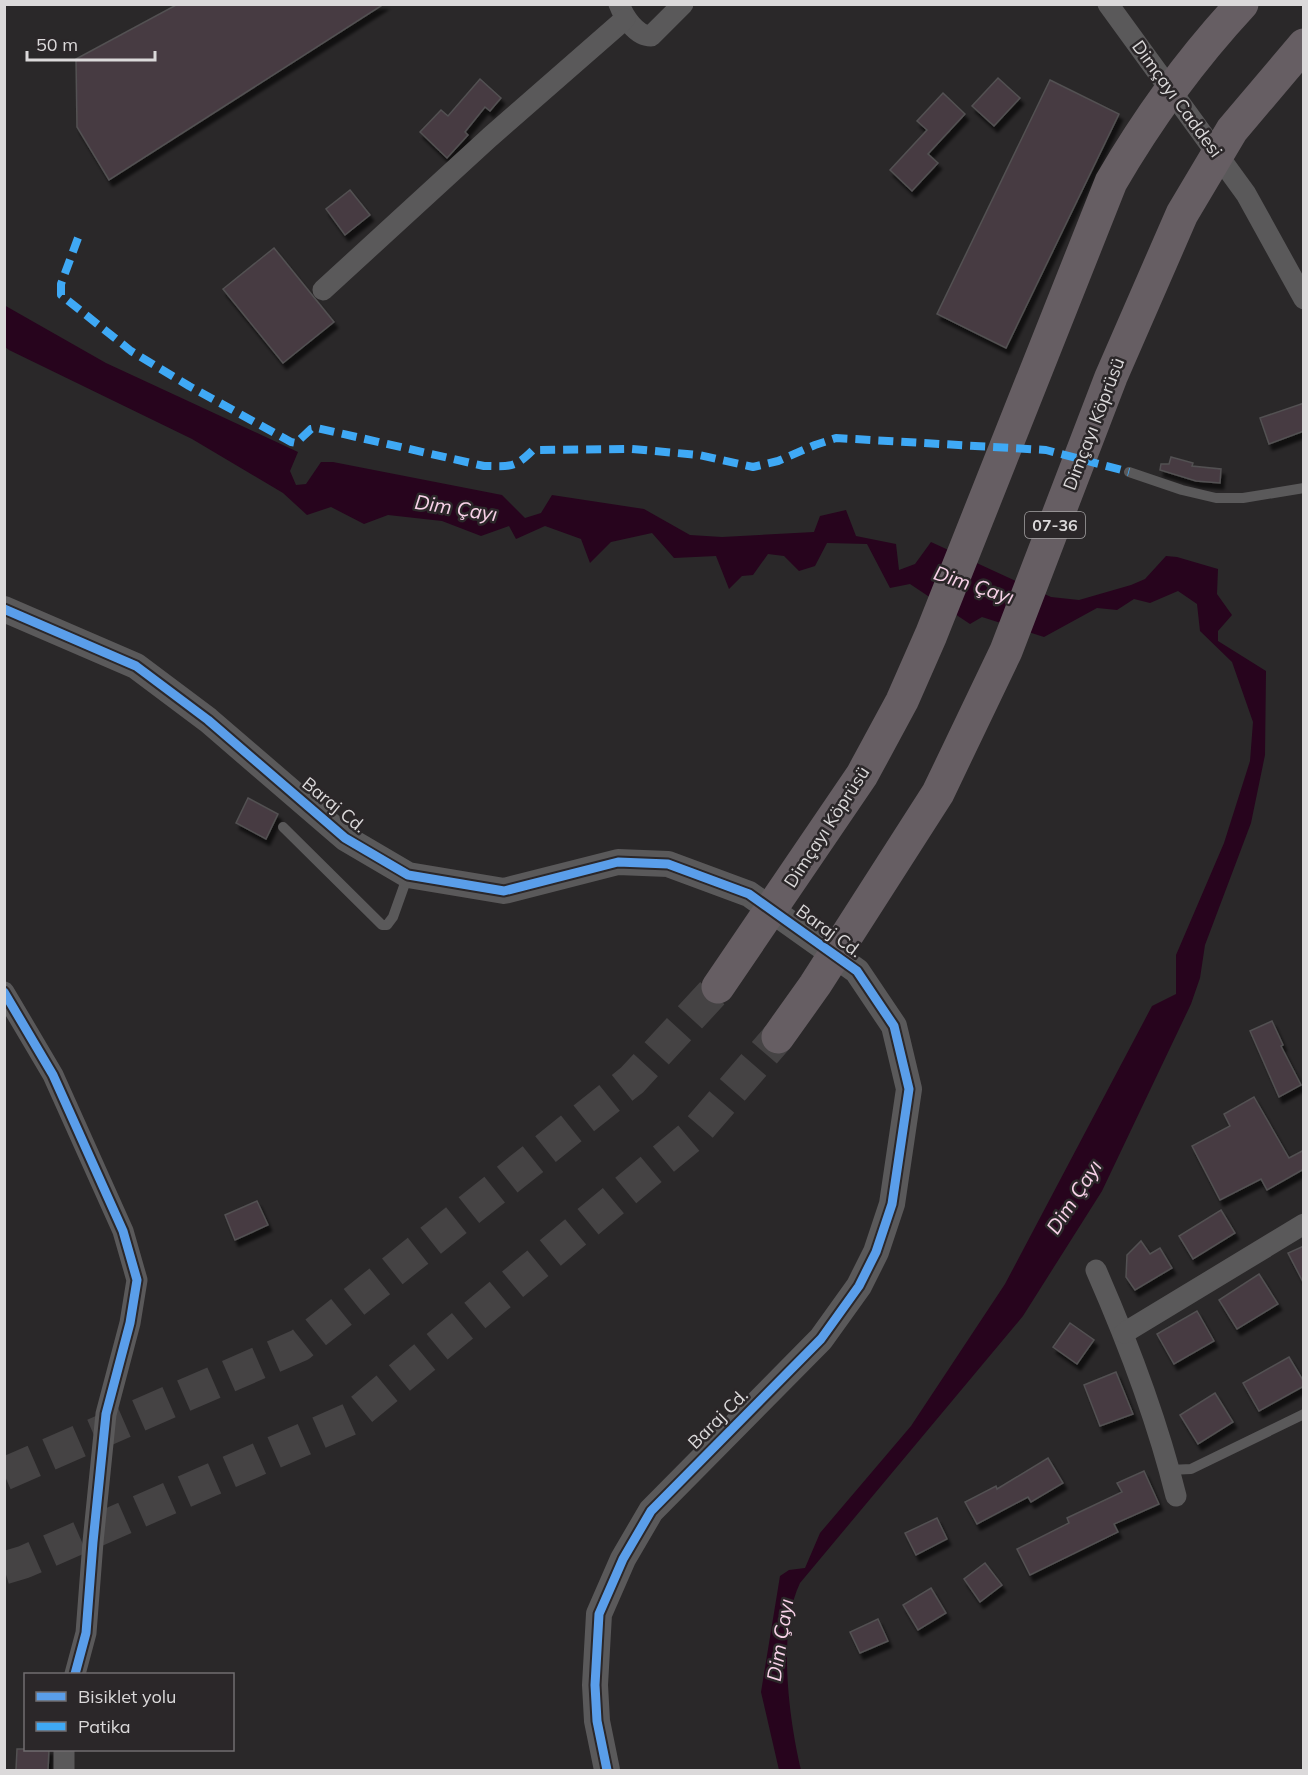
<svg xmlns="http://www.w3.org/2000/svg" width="1308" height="1775" viewBox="0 0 1308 1775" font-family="Mulish,sans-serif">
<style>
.water{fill:#27041d}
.building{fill:#473b43;stroke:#535152;stroke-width:1.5;filter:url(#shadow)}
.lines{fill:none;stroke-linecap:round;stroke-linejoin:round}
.trunk-tunnel{stroke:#454344;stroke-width:33;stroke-dasharray:33 16;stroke-linecap:butt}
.service{stroke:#5a595a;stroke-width:10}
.minor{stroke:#5a595a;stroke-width:21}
.tertiary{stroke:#5a595a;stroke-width:26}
.trunk{stroke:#665e63;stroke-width:33}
.quiet{stroke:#3fa9f5;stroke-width:8;stroke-dasharray:15 8;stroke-linecap:butt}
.cycleway-casing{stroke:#2b2729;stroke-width:13}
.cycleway{stroke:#5a9eea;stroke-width:9}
.labels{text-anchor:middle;stroke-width:5;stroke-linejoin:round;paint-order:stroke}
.shield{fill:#2b2729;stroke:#a6a4a5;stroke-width:1.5}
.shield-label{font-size:16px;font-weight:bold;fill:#dbd9da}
.street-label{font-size:18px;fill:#dbd9da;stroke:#2b2729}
.water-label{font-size:20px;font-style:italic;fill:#f8d2e8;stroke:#2b2729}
</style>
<defs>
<filter id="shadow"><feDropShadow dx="3.5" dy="6" stdDeviation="1.5" flood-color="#0009"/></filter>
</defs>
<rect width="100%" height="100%" fill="#2a2829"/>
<path class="water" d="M4 305 106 363 298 452 290 471 296 485 306 484 321 462H333L502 495 525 518 541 513 552 495 644 509 690 535 722 537 814 532 820 516 846 510 856 536 896 544 899 570 915 564 931 542 1051 597 1079 600 1131 585 1145 579 1166 556 1177 557 1218 569 1217 594 1232 615 1218 631V641L1266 671 1265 755 1251 823 1205 945 1200 978 1191 1004 1102 1191 1023 1316 800 1583C777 1631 789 1719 801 1770H779L761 1692 780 1576 789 1570 805 1568 820 1533 911 1426 1005 1284 1152 1006 1176 994V955L1224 843 1250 761 1253 722 1232 662 1200 631 1197 604 1178 591 1150 603 1134 599 1117 610 1097 608 1044 637 982 617 970 624 910 584 890 588 867 544 827 543 815 566 799 571 784 556 768 554 753 575 742 576 729 589 716 556 674 558 652 533 611 542 590 563 581 539 545 526 516 539 509 526 481 536 442 521 388 515 364 524 331 507 307 515 283 493 192 439 9 350 5 347Z"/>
<g class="building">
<polygon points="178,4 384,4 109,180 77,127 76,59"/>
<polygon points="998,78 1020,98 994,126 972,106"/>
<polygon points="480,79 501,98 490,111 485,107 465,132 468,135 447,158 420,132 441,110 448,116"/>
<polygon points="1050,80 1119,114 1006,348 937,314"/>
<polygon points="943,93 965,114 928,154 938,163 912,191 890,170 927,130 917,121"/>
<polygon points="350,190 370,215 345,235 326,209"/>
<polygon points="274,248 334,322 283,363 223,289"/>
<polygon points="1304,403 1304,431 1269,444 1260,418"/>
<polygon points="1171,457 1193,463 1192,466 1221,469 1220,483 1196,481 1160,470 1161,464 1169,464"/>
<polygon points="248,798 278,814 266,839 236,823"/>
<polygon points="1272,1021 1283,1045 1281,1046 1301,1085 1279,1097 1250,1031"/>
<polygon points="1254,1097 1289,1158 1304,1150 1304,1169 1267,1190 1261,1179 1220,1200 1192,1146 1230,1126 1224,1114"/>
<polygon points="257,1201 268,1225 235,1240 225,1215"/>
<polygon points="1221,1210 1235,1233 1193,1259 1179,1236"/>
<polygon points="1141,1241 1150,1254 1160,1248 1172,1268 1135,1290 1126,1277 1127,1255"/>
<polygon points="1304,1246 1304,1284 1288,1253"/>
<polygon points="1259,1274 1278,1304 1237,1329 1219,1300"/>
<polygon points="1197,1311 1214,1341 1174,1364 1157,1334"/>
<polygon points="1070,1323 1094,1340 1077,1364 1053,1347"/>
<polygon points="1289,1357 1304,1382 1304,1386 1259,1411 1243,1383"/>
<polygon points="1116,1372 1133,1414 1100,1426 1084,1385"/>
<polygon points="1215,1393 1233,1422 1198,1444 1180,1415"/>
<polygon points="1048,1458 1063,1483 1031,1502 1028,1497 977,1524 965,1502 996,1486 997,1489"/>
<polygon points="1144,1471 1159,1504 1114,1524 1118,1532 1030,1575 1017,1549 1069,1523 1067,1518 1122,1492 1117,1483"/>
<polygon points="937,1518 947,1539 916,1555 905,1533"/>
<polygon points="985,1563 1002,1585 980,1602 964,1579"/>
<polygon points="931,1588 946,1613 918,1630 903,1605"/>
<polygon points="878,1619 888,1641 860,1653 850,1632"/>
<polygon points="17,1749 49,1749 48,1770 16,1770"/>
</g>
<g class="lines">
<g class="trunk-tunnel">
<polyline points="4,1474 300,1345 632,1080 718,987"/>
<polyline points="4,1568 24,1562 350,1419 695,1133 778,1037"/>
</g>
<g class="service">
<polyline points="1129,472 1182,490 1216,498 1243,498 1304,488"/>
<polyline points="283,827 382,925 387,925 393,917 408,875"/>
<polyline points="1170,1470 1191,1469 1304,1414"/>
</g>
<g class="minor">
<path d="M619 4C624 17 636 36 651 36L683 4"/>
<polyline points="1108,4 1246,194 1304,299"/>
<polyline points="323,290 490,137 625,19"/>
<polyline points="4,992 53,1075 123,1231 137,1280 130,1323 106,1414 93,1542 86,1633 75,1674"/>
<path d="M1096 1270C1128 1343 1157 1419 1176 1496"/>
<polyline points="1124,1333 1304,1224"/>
<polyline points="64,1750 64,1770"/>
</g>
<polyline class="tertiary" points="4,609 136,666 208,720 345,838 408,875 504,891 618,862 668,864 749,894 857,971 894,1026 909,1089 892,1204 876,1252 859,1286 821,1339 651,1511 623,1559 599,1614 595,1685 597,1721 607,1770"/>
<g class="trunk">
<path d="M718 987 862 775 902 701 931 635 1111 182C1148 118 1192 58 1242 4"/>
<polyline points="778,1037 815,985 938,793 1006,651 1111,377 1182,214 1232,130 1304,45"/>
</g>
<path class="quiet" d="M78 238 61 284V295L131 351 189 386 291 442 296 443 311 429 317 428 484 466C510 466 514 469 533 450L632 449 699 455 753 467 778 461 815 445 836 438 1046 450 1129 472"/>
<g class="cycleway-casing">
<g id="cycleway">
<polyline points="4,609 136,666 208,720 345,838 408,875 504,891 618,862 668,864 749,894 857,971 894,1026 909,1089 892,1204 876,1252 859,1286 821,1339 651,1511 623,1559 599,1614 595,1685 597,1721 607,1770"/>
<polyline points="4,992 53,1075 123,1231 137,1280 130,1323 106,1414 93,1542 86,1633 75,1674"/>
</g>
</g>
<use href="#cycleway" class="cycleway"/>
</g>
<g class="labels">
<rect class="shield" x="1025" y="512" width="60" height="26" rx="4.5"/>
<g class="shield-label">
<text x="1055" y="531">07-36</text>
</g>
<g class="street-label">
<text transform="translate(1177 99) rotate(54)" y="6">Dimçayı Caddesi</text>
<text transform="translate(1094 424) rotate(-69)" y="6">Dimçayı Köprüsü</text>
<text transform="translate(334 805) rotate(39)" y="6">Baraj Cd.</text>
<text transform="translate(827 827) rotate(-57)" y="6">Dimçayı Köprüsü</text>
<text transform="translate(829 931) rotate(36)" y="6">Baraj Cd.</text>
<text transform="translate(718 1419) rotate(-45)" y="6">Baraj Cd.</text>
</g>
<g class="water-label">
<text transform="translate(456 508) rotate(9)" y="7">Dim Çayı</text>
<text transform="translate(974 585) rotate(18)" y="7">Dim Çayı</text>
<text transform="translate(1074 1197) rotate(-57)" y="7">Dim Çayı</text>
<text transform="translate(780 1640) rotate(-81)" y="7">Dim Çayı</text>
</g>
</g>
<rect width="1308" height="1775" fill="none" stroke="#dbd9da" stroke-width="12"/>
<rect x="24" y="1673" width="210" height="78" fill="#2b2729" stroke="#716e70" stroke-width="1.5"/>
<rect x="36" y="1692" width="30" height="9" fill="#5a9eea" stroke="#716e70" stroke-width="1.5"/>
<text x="78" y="1703" font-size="18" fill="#dbd9da">Bisiklet yolu</text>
<rect x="36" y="1722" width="30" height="9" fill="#3fa9f5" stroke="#716e70" stroke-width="1.5"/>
<text x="78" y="1733" font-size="18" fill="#dbd9da">Patika</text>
<path d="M27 51v9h128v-9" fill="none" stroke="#dbd9da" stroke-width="3"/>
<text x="36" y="51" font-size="18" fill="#dbd9da" stroke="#2b2729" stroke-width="4.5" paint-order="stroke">50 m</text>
</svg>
